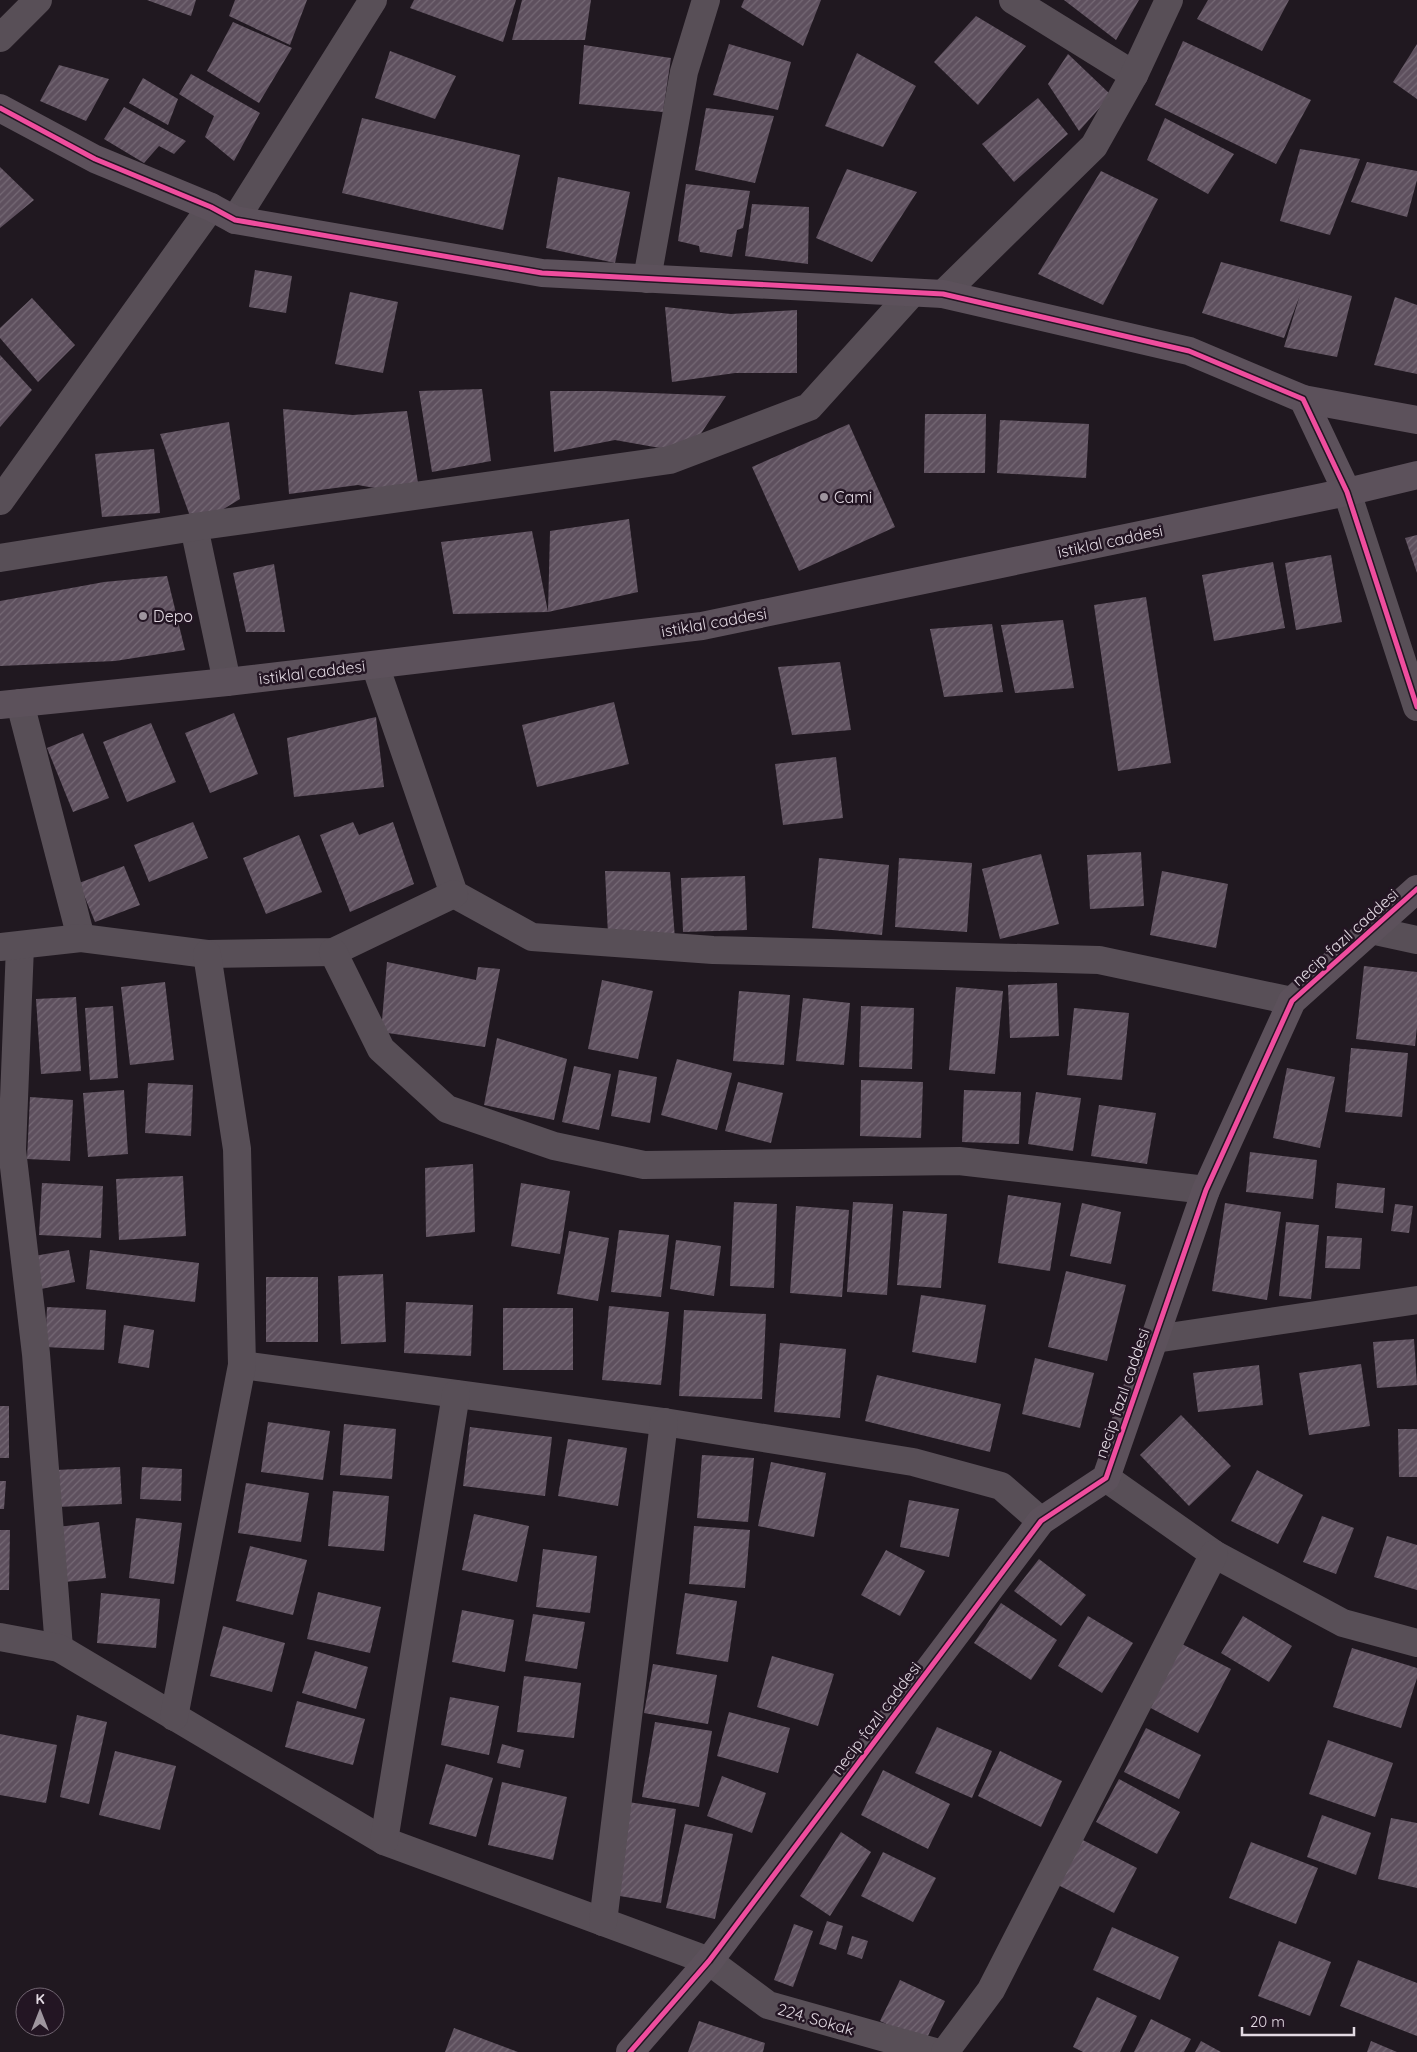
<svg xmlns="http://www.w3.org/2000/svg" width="1417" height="2052" viewBox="0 0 1417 2052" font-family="Quicksand,sans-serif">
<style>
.building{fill:url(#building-hatch)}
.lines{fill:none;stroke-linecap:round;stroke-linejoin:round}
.street{stroke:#584f57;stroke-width:28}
.secondary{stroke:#5c515b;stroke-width:28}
.cycleway-casing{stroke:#231523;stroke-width:8}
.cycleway{stroke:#ef4d9e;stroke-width:5}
.poi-dot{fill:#9e959e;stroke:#231523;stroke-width:2}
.labels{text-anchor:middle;stroke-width:5;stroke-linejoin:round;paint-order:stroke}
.poi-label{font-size:16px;fill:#e2d9e2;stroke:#231523;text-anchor:start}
.street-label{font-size:16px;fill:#e2d9e2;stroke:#231523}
</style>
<defs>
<pattern id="building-hatch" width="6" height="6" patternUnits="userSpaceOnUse" patternTransform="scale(1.25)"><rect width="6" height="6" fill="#5e505e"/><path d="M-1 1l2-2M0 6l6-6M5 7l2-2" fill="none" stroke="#756975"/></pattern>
</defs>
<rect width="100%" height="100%" fill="#201820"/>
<g class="building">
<polygon points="147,0 196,0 191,16"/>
<polygon points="235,0 307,0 290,45 229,16"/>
<polygon points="414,0 516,0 503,42 410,8"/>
<polygon points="522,0 591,0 585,40 512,40"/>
<polygon points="744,0 821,0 803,46 741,7"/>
<polygon points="1064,0 1139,0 1116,40"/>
<polygon points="1208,0 1289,0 1262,51 1197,19"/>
<polygon points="976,16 1026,46 978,105 934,62"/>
<polygon points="233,22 292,48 259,103 207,71"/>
<polygon points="1183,41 1311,100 1276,164 1155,105"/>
<polygon points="729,44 791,62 778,110 713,95"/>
<polygon points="1417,44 1417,99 1393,82"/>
<polygon points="584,45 671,58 663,112 579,104"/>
<polygon points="390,51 456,76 435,119 375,98"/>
<polygon points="857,53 916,86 883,147 825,126"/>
<polygon points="1068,54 1111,95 1079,131 1048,84"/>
<polygon points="59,65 109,79 86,121 40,101"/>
<polygon points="191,74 260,113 234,161 205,137 214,116 179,94"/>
<polygon points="143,78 178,99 168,125 129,103"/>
<polygon points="1038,98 1068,134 1014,182 982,144"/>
<polygon points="124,107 186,141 174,154 159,146 144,163 104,139"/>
<polygon points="706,108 774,116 755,183 695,170"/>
<polygon points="362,118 520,155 503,230 342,193"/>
<polygon points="1165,118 1234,154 1208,194 1147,160"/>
<polygon points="1300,149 1360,159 1330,235 1280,221"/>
<polygon points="1367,162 1417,171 1417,180 1407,217 1351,202"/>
<polygon points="0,167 34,200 0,228"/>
<polygon points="847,169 917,192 872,262 816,238"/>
<polygon points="1101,171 1158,199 1103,305 1038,274"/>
<polygon points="558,177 630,192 615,263 546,248"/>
<polygon points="686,184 750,191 743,228 737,230 732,257 700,252 699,246 678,241"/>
<polygon points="752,204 809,207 808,264 745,256"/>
<polygon points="1221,262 1352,296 1337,357 1284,347 1300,295 1284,338 1202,313"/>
<polygon points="255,270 292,276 286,313 249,307"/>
<polygon points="350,292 398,302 383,373 335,364"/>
<polygon points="1395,297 1417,305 1417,374 1374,365"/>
<polygon points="32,298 75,345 38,382 0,338 0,328"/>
<polygon points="665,307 731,314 797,310 797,373 735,373 672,382"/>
<polygon points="0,355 32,390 0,427"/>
<polygon points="482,389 491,461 432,472 419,391"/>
<polygon points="550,391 602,391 726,396 688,453 615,440 554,452"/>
<polygon points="283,409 353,415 407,411 420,496 358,485 289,494"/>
<polygon points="925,414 986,414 985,473 924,473"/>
<polygon points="1000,420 1089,424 1086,478 997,473"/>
<polygon points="229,422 240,499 194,527 160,434"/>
<polygon points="849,424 895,527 799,571 752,467"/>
<polygon points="154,449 160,513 102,517 95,454"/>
<polygon points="629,519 638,592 548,612 453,614 441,542 532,531 548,612 550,531"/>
<polygon points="1417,535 1417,573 1405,538"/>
<polygon points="1331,555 1342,622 1296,630 1285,563"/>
<polygon points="1273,562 1285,628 1214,641 1202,575"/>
<polygon points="274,564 285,632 246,632 233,573"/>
<polygon points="167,576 185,650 115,661 0,666 0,601 104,582"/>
<polygon points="1146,597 1171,763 1118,771 1094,605"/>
<polygon points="1063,620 1074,688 1015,693 1001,625"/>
<polygon points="992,624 1003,692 944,697 930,629"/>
<polygon points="840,662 851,730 792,735 778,667"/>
<polygon points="614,702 629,764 537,787 522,725"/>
<polygon points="234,713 258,774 210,793 185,733"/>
<polygon points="376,717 384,787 294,797 287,738"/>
<polygon points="151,723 176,782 127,802 103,742"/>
<polygon points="83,733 109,798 73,812 47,748"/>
<polygon points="836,757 843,818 783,825 775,764"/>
<polygon points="193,822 208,858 149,882 134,845"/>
<polygon points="353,822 359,835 393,822 414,884 350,912 320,835"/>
<polygon points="299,835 322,892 266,914 243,858"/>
<polygon points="1141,852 1144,906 1090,909 1087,855"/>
<polygon points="1041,854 1059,924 1000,939 982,869"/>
<polygon points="819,858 889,865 882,935 812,928"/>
<polygon points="899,858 972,863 967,932 895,927"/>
<polygon points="124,866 140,905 95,922 79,883"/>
<polygon points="605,871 670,872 675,939 608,935"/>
<polygon points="1162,871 1228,884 1216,948 1150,935"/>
<polygon points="745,876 747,930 683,932 681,878"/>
<polygon points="387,962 476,980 478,967 500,969 485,1047 381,1032"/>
<polygon points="1364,966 1417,972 1417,1027 1415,1046 1356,1039"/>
<polygon points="602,980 653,991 638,1059 588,1049"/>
<polygon points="165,982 174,1060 130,1065 121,987"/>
<polygon points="1057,983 1059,1036 1010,1038 1008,985"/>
<polygon points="956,987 1003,991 995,1074 949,1070"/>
<polygon points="739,991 790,995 784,1065 733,1061"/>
<polygon points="76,997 81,1071 41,1074 36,999"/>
<polygon points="803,998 850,1003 844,1065 796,1061"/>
<polygon points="113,1006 118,1078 90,1080 85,1008"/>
<polygon points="861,1006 914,1008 912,1069 859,1067"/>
<polygon points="1074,1008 1129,1013 1122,1080 1067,1075"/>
<polygon points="497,1038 567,1059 554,1120 484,1105"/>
<polygon points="1351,1048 1408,1053 1402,1117 1345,1112"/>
<polygon points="677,1059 732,1073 717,1130 661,1115"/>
<polygon points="574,1066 611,1074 599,1130 562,1122"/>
<polygon points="1287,1068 1335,1077 1320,1148 1273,1138"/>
<polygon points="619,1070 657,1077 650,1123 611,1116"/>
<polygon points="861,1080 923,1082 921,1138 860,1136"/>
<polygon points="738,1082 783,1093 771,1143 725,1131"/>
<polygon points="148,1083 193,1085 191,1136 145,1133"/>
<polygon points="124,1090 128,1154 88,1157 83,1093"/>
<polygon points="964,1090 1021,1092 1019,1144 962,1142"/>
<polygon points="1036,1092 1081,1098 1073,1151 1028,1144"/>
<polygon points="30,1097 73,1100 70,1161 27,1159"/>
<polygon points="1099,1105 1156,1113 1147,1164 1091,1156"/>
<polygon points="1250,1152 1317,1160 1313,1199 1246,1192"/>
<polygon points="473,1164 475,1232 426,1237 425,1168"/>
<polygon points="183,1176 186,1236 119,1240 116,1179"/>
<polygon points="42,1183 103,1186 101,1238 39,1235"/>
<polygon points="521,1183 570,1191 560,1254 511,1246"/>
<polygon points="1337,1183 1385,1188 1383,1213 1335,1208"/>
<polygon points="1008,1195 1061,1203 1050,1271 998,1263"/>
<polygon points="734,1202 777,1204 774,1288 730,1286"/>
<polygon points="853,1202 893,1204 887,1295 847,1292"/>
<polygon points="1082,1203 1121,1212 1111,1264 1070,1256"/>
<polygon points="1225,1203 1281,1212 1267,1300 1212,1291"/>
<polygon points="1395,1204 1413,1206 1409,1233 1391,1231"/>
<polygon points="796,1206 849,1210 842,1297 790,1293"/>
<polygon points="903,1211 947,1214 941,1288 897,1285"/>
<polygon points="1286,1222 1319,1225 1311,1299 1279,1296"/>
<polygon points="619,1230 669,1235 661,1297 611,1292"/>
<polygon points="569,1231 609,1238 598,1301 557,1294"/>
<polygon points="1327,1236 1362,1238 1360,1269 1325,1268"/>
<polygon points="676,1240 721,1246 714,1296 670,1289"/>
<polygon points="69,1250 75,1282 41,1289 34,1256"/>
<polygon points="90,1250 199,1263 195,1302 86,1289"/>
<polygon points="1066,1271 1126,1285 1107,1361 1048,1347"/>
<polygon points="383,1274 386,1342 341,1344 338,1276"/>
<rect x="266" y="1277" width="52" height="65"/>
<polygon points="921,1295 986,1305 976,1363 912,1352"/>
<polygon points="406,1302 473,1305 471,1356 404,1353"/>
<polygon points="609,1306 669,1312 661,1385 602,1380"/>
<polygon points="47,1307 106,1310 104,1350 45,1347"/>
<rect x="503" y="1308" width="70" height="62"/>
<polygon points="684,1310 766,1314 762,1399 679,1396"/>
<polygon points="124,1325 154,1330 149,1368 118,1363"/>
<polygon points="1414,1339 1417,1385 1377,1388 1373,1342"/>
<polygon points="780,1343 846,1349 840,1418 774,1412"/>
<polygon points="1035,1358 1094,1373 1080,1428 1022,1414"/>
<polygon points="1361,1364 1370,1426 1309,1435 1299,1373"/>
<polygon points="1259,1365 1263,1405 1198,1412 1193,1373"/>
<polygon points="877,1375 1001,1404 990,1452 865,1421"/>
<rect x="0" y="1406" width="9" height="52"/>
<polygon points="1181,1415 1231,1466 1189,1506 1140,1455"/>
<polygon points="268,1422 330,1431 323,1480 261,1472"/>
<polygon points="344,1424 396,1429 392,1479 340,1475"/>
<polygon points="470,1427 552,1437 545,1496 463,1486"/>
<polygon points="1398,1429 1417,1429 1417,1477 1399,1477"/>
<polygon points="568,1439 627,1448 618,1506 558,1496"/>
<polygon points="702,1455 754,1458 748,1522 697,1518"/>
<polygon points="771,1462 826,1473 814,1537 758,1526"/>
<polygon points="120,1467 122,1504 58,1507 56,1470"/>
<polygon points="142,1467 182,1469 181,1501 140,1499"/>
<polygon points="1257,1470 1303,1495 1278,1544 1231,1521"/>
<polygon points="0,1481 6,1481 4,1509 0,1509"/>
<polygon points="246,1483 309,1493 301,1542 238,1533"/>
<polygon points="333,1491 389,1496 384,1551 328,1546"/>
<polygon points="909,1500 959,1509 949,1557 900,1547"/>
<polygon points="474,1514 529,1526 517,1582 462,1570"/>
<polygon points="1322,1516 1354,1528 1336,1574 1303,1562"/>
<polygon points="136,1518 182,1523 174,1584 129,1578"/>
<polygon points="99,1522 106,1578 64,1582 58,1527"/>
<polygon points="694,1526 750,1530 745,1588 689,1584"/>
<polygon points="0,1530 10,1530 9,1590 0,1590"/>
<polygon points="1387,1536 1417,1545 1417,1590 1374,1577"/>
<polygon points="250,1546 307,1560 293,1615 236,1601"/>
<polygon points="543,1549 597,1556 590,1613 536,1607"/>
<polygon points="886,1550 925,1571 900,1616 861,1595"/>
<polygon points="1039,1559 1086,1595 1061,1626 1014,1591"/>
<polygon points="318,1592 381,1607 370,1653 307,1639"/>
<polygon points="101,1593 160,1599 156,1648 97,1643"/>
<polygon points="685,1593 737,1601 728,1662 676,1654"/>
<polygon points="1001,1603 1057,1640 1031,1680 974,1643"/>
<polygon points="462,1610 514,1620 505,1672 452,1662"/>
<polygon points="533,1614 585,1622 577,1669 525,1661"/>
<polygon points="1088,1616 1133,1643 1102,1693 1058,1666"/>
<polygon points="1243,1616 1292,1646 1269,1682 1221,1653"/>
<polygon points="223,1626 285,1643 272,1692 210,1676"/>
<polygon points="1178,1642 1231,1669 1198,1733 1145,1705"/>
<polygon points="1352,1648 1417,1668 1417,1678 1401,1728 1333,1707"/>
<polygon points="315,1651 368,1667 356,1709 302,1693"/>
<polygon points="772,1656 834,1674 818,1726 757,1707"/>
<polygon points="653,1664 717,1675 708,1724 644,1713"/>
<polygon points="524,1676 581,1683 574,1738 517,1732"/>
<polygon points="450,1697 499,1706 489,1755 441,1745"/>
<polygon points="297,1701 365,1719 353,1765 285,1747"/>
<polygon points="729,1712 790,1728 778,1773 717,1756"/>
<polygon points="77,1715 107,1722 89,1804 60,1797"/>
<polygon points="655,1722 712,1731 699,1807 642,1797"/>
<polygon points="937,1727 992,1751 972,1798 915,1773"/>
<polygon points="1146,1728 1201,1755 1179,1799 1124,1772"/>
<polygon points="0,1734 57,1745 46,1803 0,1795"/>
<polygon points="1328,1740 1393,1763 1375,1817 1309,1794"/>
<polygon points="502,1744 524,1750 520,1768 497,1763"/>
<polygon points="115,1751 176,1766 160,1830 99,1815"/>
<polygon points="1000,1751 1062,1781 1041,1827 978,1796"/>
<polygon points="446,1764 493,1778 476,1837 429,1824"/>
<polygon points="883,1770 950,1804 928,1849 861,1815"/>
<polygon points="722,1776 766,1793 752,1833 707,1816"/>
<polygon points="1119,1779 1180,1812 1157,1854 1096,1822"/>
<polygon points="502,1782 567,1797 553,1860 488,1845"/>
<polygon points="628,1802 676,1809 661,1903 614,1895"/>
<polygon points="1322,1815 1371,1833 1356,1875 1307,1857"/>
<polygon points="1391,1818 1417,1823 1417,1888 1378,1879"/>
<polygon points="685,1824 733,1834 715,1919 666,1908"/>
<polygon points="841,1832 871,1852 830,1916 800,1896"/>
<polygon points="1077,1837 1137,1868 1114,1913 1054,1883"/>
<polygon points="1251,1842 1318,1868 1296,1924 1229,1898"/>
<polygon points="883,1852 936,1878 913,1922 861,1896"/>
<polygon points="827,1921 843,1926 836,1950 819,1944"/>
<polygon points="794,1924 813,1931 793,1987 774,1980"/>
<polygon points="1112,1927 1179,1957 1160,2000 1093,1970"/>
<polygon points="852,1936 868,1941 862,1959 847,1954"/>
<polygon points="1279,1941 1331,1962 1310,2016 1258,1996"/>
<polygon points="1358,1960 1417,1983 1417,2036 1340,2006"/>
<polygon points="900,1980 945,2001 925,2042 880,2021"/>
<polygon points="1097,1997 1137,2016 1120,2052 1083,2052 1073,2047"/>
<polygon points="1151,2019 1191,2039 1184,2052 1134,2052"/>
<polygon points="699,2021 765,2043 763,2052 688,2052"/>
<polygon points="454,2028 518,2052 445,2052"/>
<polygon points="1201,2041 1221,2052 1195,2052"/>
<polygon points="1371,2041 1397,2052 1367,2052"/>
</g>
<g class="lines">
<g class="street">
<polyline points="1013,0 1134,75"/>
<polyline points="0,38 38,0"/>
<polyline points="235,220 373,0"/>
<polyline points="647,279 684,72 706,0"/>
<polyline points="943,294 1094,146 1134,75 1169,0"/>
<polyline points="1347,492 1417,707"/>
<polyline points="0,501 211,207"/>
<polyline points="194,527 227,682"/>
<polyline points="0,558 194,527 670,460 809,407 912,293"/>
<polyline points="375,665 454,894 532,937 713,950 1099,960 1292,1001"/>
<polyline points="20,703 81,938"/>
<polyline points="1371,930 1417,940"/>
<polyline points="20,946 12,1150 36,1354 59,1648"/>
<polyline points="0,947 81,938 207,954 333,952 454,894"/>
<polyline points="333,952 381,1049 447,1109 554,1146 644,1165 959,1161 1206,1190"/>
<polyline points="1155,1339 1417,1300"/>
<polyline points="242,1365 664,1422 913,1462 1001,1486 1041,1521"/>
<polyline points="1106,1478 1214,1554 1343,1623 1417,1643"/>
<polyline points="0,1637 59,1648 384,1841 709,1961 768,2005 935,2052"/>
<polyline points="174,1717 242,1365 237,1149 207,954"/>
<polyline points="384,1841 456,1394"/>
<polyline points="603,1922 664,1422"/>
<polyline points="945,2052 991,1990 1214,1554"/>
</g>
<g class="secondary">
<polyline points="0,108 95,159 211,207 235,220 542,273 943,294 1189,351 1303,399 1347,492"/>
<polyline points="1303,399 1417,420"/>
<polyline points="0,705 227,682 702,626 1347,492 1417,475"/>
<polyline points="630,2052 709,1961 1041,1521 1106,1478 1206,1190 1292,1001 1417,889"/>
</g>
<g class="cycleway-casing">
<g id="cycleway">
<polyline points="0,108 95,159 211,207 235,220 542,273 943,294 1189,351 1303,399 1347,492 1417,707"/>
<polyline points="630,2052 709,1961 1041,1521 1106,1478 1206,1190 1292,1001 1417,889"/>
</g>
</g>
<use href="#cycleway" class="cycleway"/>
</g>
<g class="poi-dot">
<circle cx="824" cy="497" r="5"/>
<circle cx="143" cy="616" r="5"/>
</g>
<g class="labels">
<g class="poi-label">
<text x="834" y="503">Cami</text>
<text x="153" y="622">Depo</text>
</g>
<g class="street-label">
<text transform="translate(1110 541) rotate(-12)" y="6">istiklal caddesi</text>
<text transform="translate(714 622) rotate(-10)" y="6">istiklal caddesi</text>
<text transform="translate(312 672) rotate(-7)" y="6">istiklal caddesi</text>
<text transform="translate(1345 937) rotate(-42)" y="6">necip fazıl caddesi</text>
<text transform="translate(1122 1393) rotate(-71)" y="6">necip fazıl caddesi</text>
<text transform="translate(876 1718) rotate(-53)" y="6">necip fazıl caddesi</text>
<text transform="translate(816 2019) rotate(16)" y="6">224. Sokak</text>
</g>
</g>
<g transform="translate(40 2012)"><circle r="24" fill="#231523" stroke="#6f636f"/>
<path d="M0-4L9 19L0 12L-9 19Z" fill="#9e959e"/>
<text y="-8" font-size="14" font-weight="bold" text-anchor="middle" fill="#e2d9e2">K</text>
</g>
<path d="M1242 2027v8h112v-8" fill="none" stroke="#e2d9e2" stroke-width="2.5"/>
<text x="1250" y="2027" font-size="15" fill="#e2d9e2" stroke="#231523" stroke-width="4" paint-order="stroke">20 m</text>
</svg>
